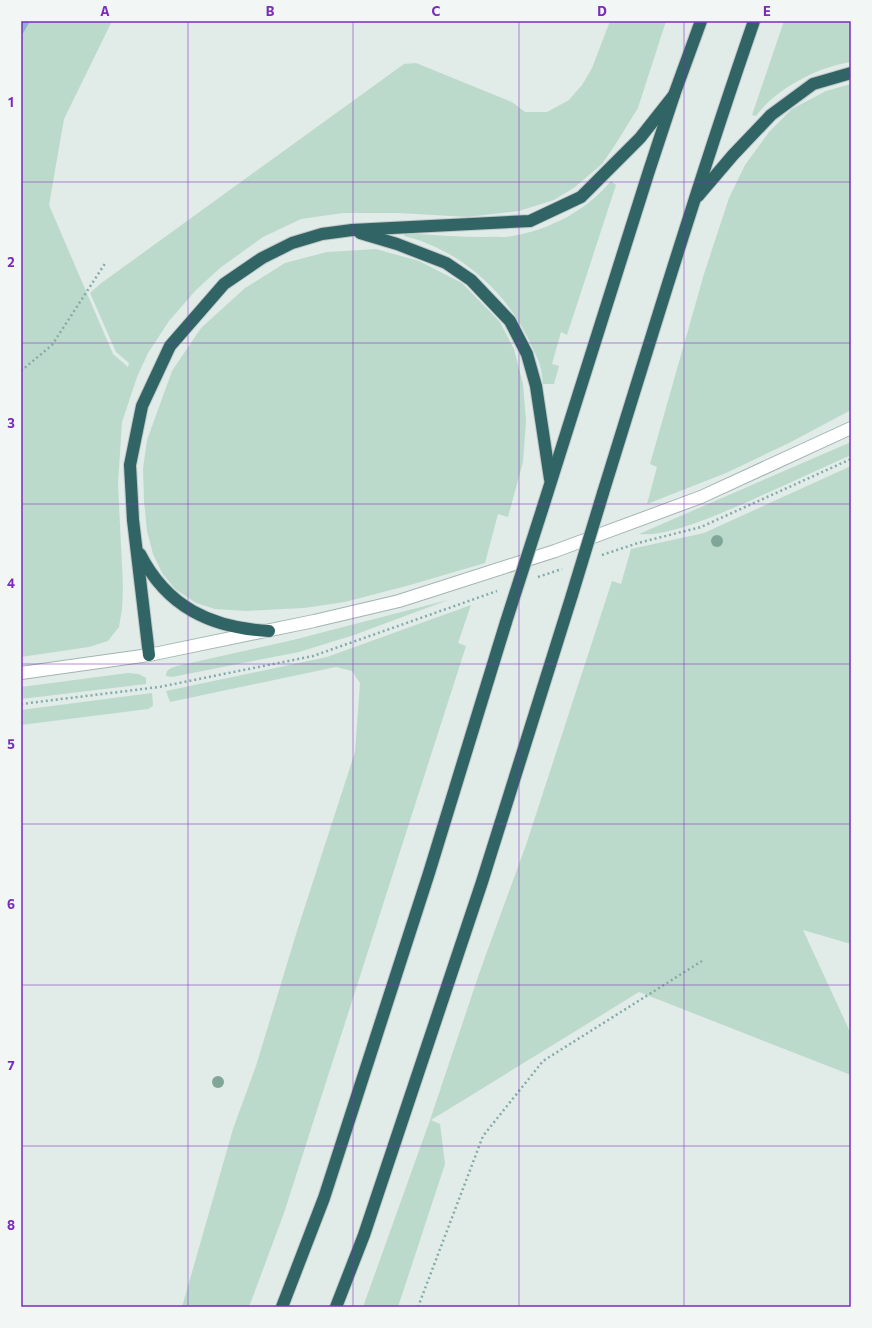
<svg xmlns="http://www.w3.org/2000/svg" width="872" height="1328" viewBox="0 0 872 1328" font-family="Commissioner,sans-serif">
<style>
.green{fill:#bcdacb}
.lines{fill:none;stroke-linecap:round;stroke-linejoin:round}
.stream{stroke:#8db5cc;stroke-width:7}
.secondary-casing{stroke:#a1b5b2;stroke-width:14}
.motorway-casing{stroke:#c1c8c8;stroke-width:14}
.path{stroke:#84aca8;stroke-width:2.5;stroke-dasharray:2 3;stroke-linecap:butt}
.secondary{stroke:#fff;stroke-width:12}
.motorway{stroke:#316464;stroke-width:12}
.motorway-bridge-casing{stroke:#c1c8c8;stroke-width:14;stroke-linecap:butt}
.motorway-bridge{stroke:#316464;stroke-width:12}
.tree{fill:#80a697}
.grid{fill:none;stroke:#7b2cbf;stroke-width:1;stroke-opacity:0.55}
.neatline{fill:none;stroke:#7b2cbf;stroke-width:1.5}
.grid-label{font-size:13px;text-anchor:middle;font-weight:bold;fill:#7b2cbf}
</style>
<rect width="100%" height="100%" fill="#e1ebe8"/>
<g class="green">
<polygon points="21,21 112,21 64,119 49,205 113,354 128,367 129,363 116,352 90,293 100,284 404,64 416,63 512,102 525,112 547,112 569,100 582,85 592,68 610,21 666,21 638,108 615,145 602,164 575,187 554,200 519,211 468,217 398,213 343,213 301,219 263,237 220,268 196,290 169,321 148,353 137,377 122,422 118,484 123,586 122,609 119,627 108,641 89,647 21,657"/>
<path d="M784 21H851V62C817 67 776 89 756 116L752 115Z"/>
<polygon points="851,84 851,410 789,443 726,473 647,504 657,467 650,464 704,274 729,198 745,165 769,132 792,109 826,91"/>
<path d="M611 181 616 185 567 335 561 332 552 364 559 366 554 384H543C542 378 542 371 540 366 539 360 535 354 533 349 510 295 462 250 404 236L405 233C432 235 458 237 485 237 494 236 503 238 512 236 550 230 587 210 611 181Z"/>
<polygon points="376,249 419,261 462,283 500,322 514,349 523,384 526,421 523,462 508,517 498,514 485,563 410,585 345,602 304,608 246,611 215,609 196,603 175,589 162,573 153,554 147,531 144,501 143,469 147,440 172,371 201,328 245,288 285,263 327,252"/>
<path d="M851 442V455C822 468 794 481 765 494 735 507 671 538 639 534Z"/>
<polygon points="851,466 851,944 803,930 851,1034 851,1075 639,992 431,1120 440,1124 445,1164 398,1307 363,1307 430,1120 480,971 526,845 612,581 621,584 631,549 704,533"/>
<path d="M448 600 354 635 299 652 172 677 166 676C166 669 171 668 177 666L293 640Z"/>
<polygon points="471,605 458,643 466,646 284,1213 249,1307 182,1307 233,1129 256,1066 297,931 355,752 360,683 352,671 336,667 170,702 166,691 327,657"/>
<polygon points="128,673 139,674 146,678 146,684 21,699 21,687"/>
<polygon points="152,693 153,706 148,709 21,725 21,710"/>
</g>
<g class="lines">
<polyline class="stream" points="21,30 26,21"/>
<g class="secondary-casing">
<polyline id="secondary" points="21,673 149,655 314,621 399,601 555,551 701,497 851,428"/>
</g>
<g class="motorway-casing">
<g id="motorway">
<polyline points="698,196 733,155 771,115 813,84 851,73"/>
<polyline points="360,233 397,244 446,263 471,280 510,321 527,354 536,386 550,479"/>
<path d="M603 493C652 335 700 177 754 21"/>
<polyline points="542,510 648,174 674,95 701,21"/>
<path d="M140 554C167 607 211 628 269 631"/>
<polyline points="149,655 133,520 130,465 142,406 170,346 224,284 262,258 292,243 322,234 352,230 530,221 581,197 640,138 674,95"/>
<polyline points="282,1307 324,1198 429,873 506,622"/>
<polyline points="336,1307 364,1235 482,882 572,595"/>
</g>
</g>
<g class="path">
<polyline points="21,371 52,345 106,262"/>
<polyline points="602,555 638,543 701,527 851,459"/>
<polyline points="538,577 562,569"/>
<polyline points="21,704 159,687 313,656 497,591"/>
<polyline points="418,1307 483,1136 543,1061 702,961"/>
</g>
<use href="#secondary" class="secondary"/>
<use href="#motorway" class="motorway"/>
<g class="motorway-bridge-casing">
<g id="motorway-bridge">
<polyline points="572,595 603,493"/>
<polyline points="506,622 542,510"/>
</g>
</g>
<use href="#motorway-bridge" class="motorway-bridge"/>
</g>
<g class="tree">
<circle cx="717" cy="541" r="6"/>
<circle cx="218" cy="1082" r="6"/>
</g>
<path class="grid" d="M188 21V1307M353 21V1307M519 21V1307M684 21V1307M21 182H851M21 343H851M21 504H851M21 664H851M21 824H851M21 985H851M21 1146H851"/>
<rect width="872" height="1328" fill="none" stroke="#f2f7f6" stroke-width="44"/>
<rect x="22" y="22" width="828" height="1284" class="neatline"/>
<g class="grid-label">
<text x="105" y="16">A</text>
<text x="270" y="16">B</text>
<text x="436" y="16">C</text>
<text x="602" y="16">D</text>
<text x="767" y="16">E</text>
<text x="11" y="107">1</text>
<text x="11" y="267">2</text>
<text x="11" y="428">3</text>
<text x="11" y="588">4</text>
<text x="11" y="749">5</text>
<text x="11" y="909">6</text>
<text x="11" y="1070">7</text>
<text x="11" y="1230">8</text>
</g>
</svg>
